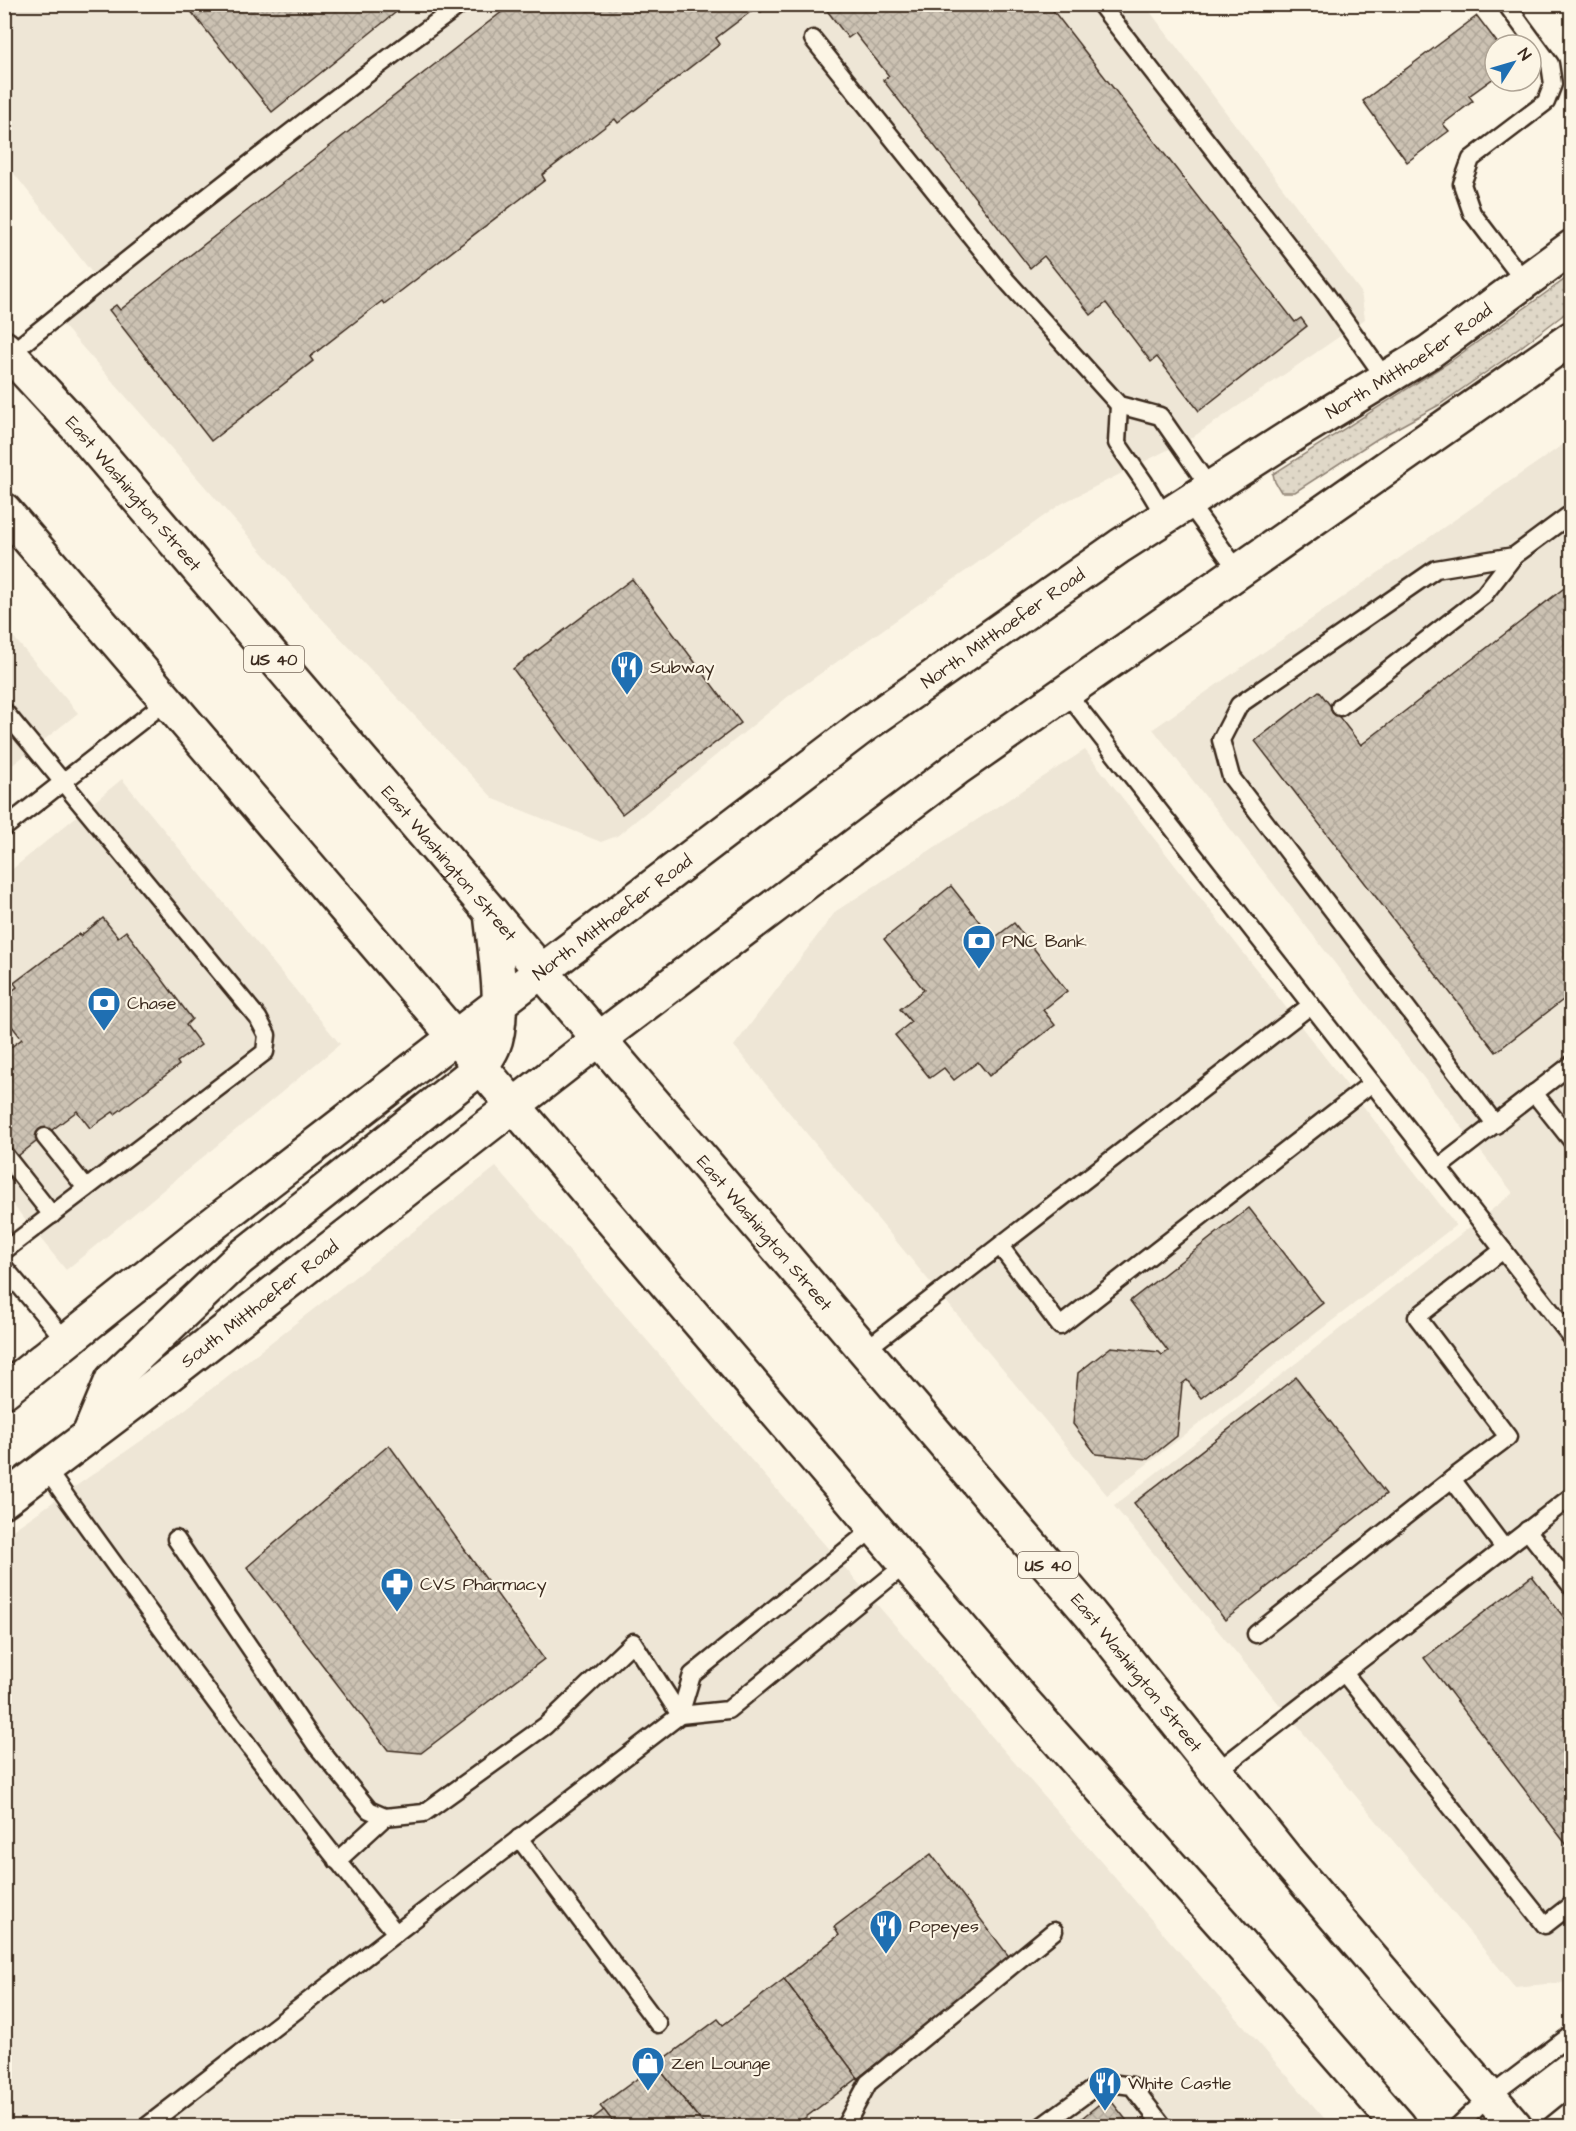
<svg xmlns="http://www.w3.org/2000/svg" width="1576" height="2131" viewBox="0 0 1576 2131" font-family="'Architects Daughter',sans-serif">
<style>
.built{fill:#eee6d6}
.grass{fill:url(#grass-dots);stroke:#8e8173;stroke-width:1.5}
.building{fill:url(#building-cross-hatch);stroke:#3b2a1e;stroke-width:1.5}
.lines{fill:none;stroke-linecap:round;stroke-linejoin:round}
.service-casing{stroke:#3b2a1e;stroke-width:21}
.secondary-casing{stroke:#3b2a1e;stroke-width:38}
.primary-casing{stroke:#3b2a1e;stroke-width:38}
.service{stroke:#fcf5e5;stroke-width:16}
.secondary{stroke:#fcf5e5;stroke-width:33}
.primary{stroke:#fcf5e5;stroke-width:33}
.labels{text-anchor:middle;stroke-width:4.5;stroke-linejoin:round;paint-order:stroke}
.shield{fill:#fcf5e5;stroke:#75675a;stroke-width:1.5}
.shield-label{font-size:16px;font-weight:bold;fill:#3b2a1e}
.street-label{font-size:18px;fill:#3b2a1e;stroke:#fcf5e5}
.poi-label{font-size:18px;fill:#3b2a1e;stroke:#fcf5e5;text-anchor:start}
</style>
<defs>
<pattern id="grass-dots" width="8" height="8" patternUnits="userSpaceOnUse" patternTransform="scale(1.5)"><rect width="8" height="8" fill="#e0d8c8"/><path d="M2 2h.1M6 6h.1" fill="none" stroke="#c1baab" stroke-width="1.8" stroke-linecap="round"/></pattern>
<pattern id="building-cross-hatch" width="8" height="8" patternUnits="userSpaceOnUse" patternTransform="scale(1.5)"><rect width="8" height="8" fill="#ccc2b3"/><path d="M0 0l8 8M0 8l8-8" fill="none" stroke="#b0a79a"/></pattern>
</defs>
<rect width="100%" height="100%" fill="#fcf5e5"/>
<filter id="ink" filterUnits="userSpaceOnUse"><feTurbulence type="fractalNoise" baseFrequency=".0167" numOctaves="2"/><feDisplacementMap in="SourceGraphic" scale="12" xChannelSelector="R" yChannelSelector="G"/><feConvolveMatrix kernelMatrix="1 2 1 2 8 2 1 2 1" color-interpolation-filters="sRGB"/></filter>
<g filter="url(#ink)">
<g class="built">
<polygon points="5,5 1145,5 1361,292 1365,319 1193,437 1061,504 790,695 617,836 601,842 494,799 308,604 49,309 93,274 5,162"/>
<polygon points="1571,439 1571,1980 1569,1982 1515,1987 1114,1506 1513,1193 1153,729"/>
<polygon points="4,626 78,713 5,771 4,771"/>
<polygon points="1085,750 1456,1225 1107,1495 734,1046 836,911"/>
<polygon points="122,779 340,1044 66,1270 5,1195 4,876"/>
<polygon points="496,1167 1331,2126 5,2126 4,1536 174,1418"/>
</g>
<polygon class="grass" points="1571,275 1571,309 1505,359 1439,405 1377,439 1295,492 1281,492 1275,482 1273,474 1448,363"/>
<g class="building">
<polygon points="185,4 405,4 405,5 272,112"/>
<polygon points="512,4 770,4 761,12 757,7 716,38 720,44 618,123 615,119 542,175 545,180 384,304 382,301 310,357 313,361 211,441 109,310 116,305 120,310"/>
<polygon points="822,4 1048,4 1295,322 1301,318 1307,326 1199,411 1157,357 1151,362 1106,303 1091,315 1044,256 1030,268 883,80 889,76 855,33 848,38"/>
<polygon points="1477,16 1499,45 1495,45 1495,77 1469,96 1473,101 1443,124 1449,131 1407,162 1363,101"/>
<polygon points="632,579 741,723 622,814 513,669"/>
<polygon points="1572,582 1572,993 1496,1052 1255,741 1319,691 1361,745"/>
<polygon points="951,886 993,939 1014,923 1067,991 1043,1010 1055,1025 989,1076 978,1062 954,1080 944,1068 930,1078 895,1035 911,1022 900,1009 924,990 884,939"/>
<polygon points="103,918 118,937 126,931 192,1019 186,1025 201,1045 177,1062 179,1065 115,1114 113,1112 90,1128 77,1111 15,1158 4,1145 4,1052 22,1039 4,1016 4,997 17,987 14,983 79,934 80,936"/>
<polygon points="1249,1208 1323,1303 1201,1398 1187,1380 1182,1384 1177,1436 1148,1459 1096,1454 1073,1424 1078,1373 1111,1347 1159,1352 1162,1355 1168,1351 1130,1301"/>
<polygon points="1296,1377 1386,1494 1225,1620 1134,1503"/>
<polygon points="389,1445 544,1659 421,1753 388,1750 247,1567"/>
<polygon points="1532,1576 1572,1628 1572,1847 1569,1848 1424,1658"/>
<polygon points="931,1854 1011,1959 858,2078 784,1979 839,1935 834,1927"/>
<polygon points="784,1979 858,2078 794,2126 705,2126 656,2065 718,2019 723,2025"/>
<polygon points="656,2065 705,2126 616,2126 600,2106"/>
<polygon points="1108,2097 1131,2126 1072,2126"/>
<polygon points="604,2110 616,2126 583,2126"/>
</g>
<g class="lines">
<g class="service-casing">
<g id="service">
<polyline points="1100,4 1325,293 1385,378"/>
<polyline points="1506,4 1550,64 1553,84 1546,102 1471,159 1462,184 1472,213 1524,281"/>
<polyline points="813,39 1006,280 1119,405 1160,416 1210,488"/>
<path d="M10 354C158 234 308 117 461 4"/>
<polyline points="1119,405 1117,443 1144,482 1165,517"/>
<polyline points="1188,502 1239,572"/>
<polyline points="1066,692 1572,1338"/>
<polyline points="1340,707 1483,596 1514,556"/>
<polyline points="4,711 258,1018 267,1035 265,1052 4,1251"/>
<polyline points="4,828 168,700"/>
<polyline points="1534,1093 1572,1141"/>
<polyline points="1496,1125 1231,777 1221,740 1239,705 1436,569 1514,556 1572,513"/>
<polyline points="45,1137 86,1188"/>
<polyline points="4,1154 52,1215"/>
<polyline points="1438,1168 1572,1064"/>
<polyline points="1000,1246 1060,1326 1372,1083"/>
<polyline points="1503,1250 1417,1317 1508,1437 1452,1479 1504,1548"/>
<polyline points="4,1267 66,1341"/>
<polyline points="865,1350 1311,1005"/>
<path d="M46 1469C158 1626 273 1783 396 1933L680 1715 728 1710 906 1564"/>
<polyline points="1527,1530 1572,1587"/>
<polyline points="176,1539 316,1745 369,1810 385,1817 424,1813 545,1726 633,1642 680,1715"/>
<polyline points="1256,1634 1452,1479"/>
<polyline points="1344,1673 1545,1925 1572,1904"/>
<polyline points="680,1715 692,1675 874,1528"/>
<polyline points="1216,1772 1572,1496"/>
<polyline points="519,1838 658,2024"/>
<polyline points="337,1861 385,1817"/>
<polyline points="147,2126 396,1933"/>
<polyline points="845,2126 868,2083 1054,1931"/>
<polyline points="1042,2126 1102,2082 1132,2086 1163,2126"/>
<polyline points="1458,2126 1489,2097 1572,2034"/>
<polyline points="1551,2126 1572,2109"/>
</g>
</g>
<g class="secondary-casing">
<g id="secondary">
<path id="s1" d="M4 1391 195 1238 455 1037 862 727 1120 546 1296 433 1429 352 1572 247"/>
<path d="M89 1435 112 1380 239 1259 481 1067C485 1061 490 1054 493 1047 507 1015 494 947 491 912"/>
<path id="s2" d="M4 1500 135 1401 599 1039 956 769 1572 338"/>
</g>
</g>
<g class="primary-casing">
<g id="primary">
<path id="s3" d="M4 348 76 426 1090 1614 1290 1864 1515 2126"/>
<polyline points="4,510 1025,1703 1226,1928 1399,2126"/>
</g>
</g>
<use href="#service" class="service"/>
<use href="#secondary" class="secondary"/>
<use href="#primary" class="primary"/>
</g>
</g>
<defs>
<g id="restaurant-pin" transform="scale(1.725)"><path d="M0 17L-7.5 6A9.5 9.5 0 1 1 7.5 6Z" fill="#1f6fb2" stroke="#fcf5e5"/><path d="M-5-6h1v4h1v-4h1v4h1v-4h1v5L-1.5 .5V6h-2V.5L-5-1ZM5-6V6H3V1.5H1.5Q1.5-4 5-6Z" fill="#fff"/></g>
<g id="bank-pin" transform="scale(1.725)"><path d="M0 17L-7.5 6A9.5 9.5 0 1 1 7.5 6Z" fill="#1f6fb2" stroke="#fcf5e5"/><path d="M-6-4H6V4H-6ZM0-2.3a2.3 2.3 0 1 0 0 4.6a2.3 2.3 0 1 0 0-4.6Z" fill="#fff"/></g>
<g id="pharmacy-pin" transform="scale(1.725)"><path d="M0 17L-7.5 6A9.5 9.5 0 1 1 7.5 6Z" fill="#1f6fb2" stroke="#fcf5e5"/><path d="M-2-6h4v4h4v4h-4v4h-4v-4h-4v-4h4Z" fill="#fff"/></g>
<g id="shop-pin" transform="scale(1.725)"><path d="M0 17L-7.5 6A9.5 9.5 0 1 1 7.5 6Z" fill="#1f6fb2" stroke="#fcf5e5"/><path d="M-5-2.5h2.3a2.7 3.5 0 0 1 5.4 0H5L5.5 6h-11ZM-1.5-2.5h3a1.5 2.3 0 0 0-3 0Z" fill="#fff"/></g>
</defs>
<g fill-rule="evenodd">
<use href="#restaurant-pin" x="627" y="667"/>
<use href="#bank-pin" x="979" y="941"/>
<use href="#bank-pin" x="104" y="1003"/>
<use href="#pharmacy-pin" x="397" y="1584"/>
<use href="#restaurant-pin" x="886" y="1926"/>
<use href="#shop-pin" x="648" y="2063"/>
<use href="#restaurant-pin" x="1105" y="2083"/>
</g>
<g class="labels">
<g class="shield">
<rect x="244" y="646" width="60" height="26" rx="4.5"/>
<rect x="1018" y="1552" width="60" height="26" rx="4.5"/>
</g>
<g class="shield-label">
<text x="274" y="665">US 40</text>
<text x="1048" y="1571">US 40</text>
</g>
<g class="street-label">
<text dy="6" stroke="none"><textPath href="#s1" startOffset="1743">North Mitthoefer Road</textPath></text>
<text dy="6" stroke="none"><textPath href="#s3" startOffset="195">East Washington Street</textPath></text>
<text dy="6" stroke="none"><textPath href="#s1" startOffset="1257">North Mitthoefer Road</textPath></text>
<text dy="6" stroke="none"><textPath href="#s3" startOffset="681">East Washington Street</textPath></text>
<text dy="6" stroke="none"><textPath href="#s1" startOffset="771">North Mitthoefer Road</textPath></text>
<text dy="6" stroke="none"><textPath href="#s3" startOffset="1167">East Washington Street</textPath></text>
<text dy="6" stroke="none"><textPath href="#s2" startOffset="322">South Mitthoefer Road</textPath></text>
<text dy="6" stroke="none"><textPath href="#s3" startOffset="1743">East Washington Street</textPath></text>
</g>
<g class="poi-label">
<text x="650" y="673">Subway</text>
<text x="1002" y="947">PNC Bank</text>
<text x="127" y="1009">Chase</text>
<text x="420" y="1590">CVS Pharmacy</text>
<text x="909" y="1932">Popeyes</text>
<text x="671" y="2069">Zen Lounge</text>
<text x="1128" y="2089">White Castle</text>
</g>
</g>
<rect width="1576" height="2131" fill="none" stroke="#fcf5e5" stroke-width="24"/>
<rect x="12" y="12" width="1552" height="2107" fill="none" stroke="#3b2a1e" stroke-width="2" filter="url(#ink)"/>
<g transform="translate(1513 63) rotate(53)"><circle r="28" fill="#fcf5e5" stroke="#afa495" stroke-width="1.5"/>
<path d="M0-4.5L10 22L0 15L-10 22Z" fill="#1f6fb2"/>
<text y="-9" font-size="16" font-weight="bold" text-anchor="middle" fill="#3b2a1e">N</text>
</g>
</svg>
